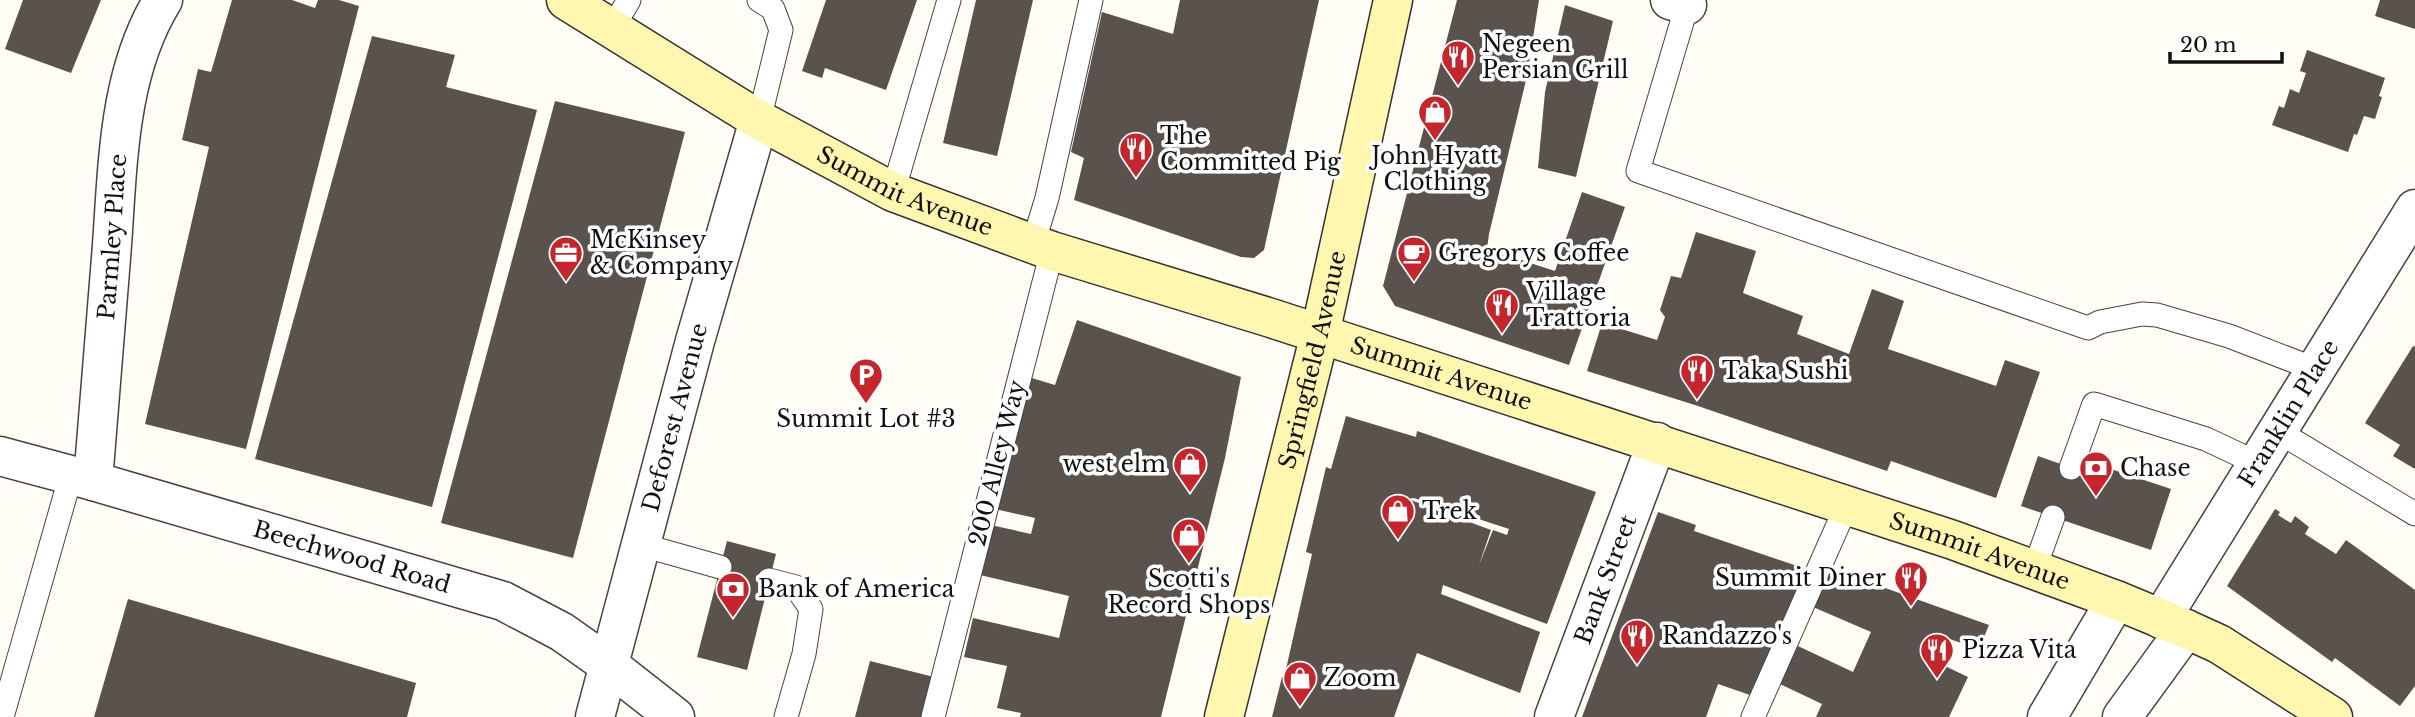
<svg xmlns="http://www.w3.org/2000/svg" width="2415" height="717" viewBox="0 0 2415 717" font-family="'Libre Baskerville',serif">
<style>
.building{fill:#5a524d;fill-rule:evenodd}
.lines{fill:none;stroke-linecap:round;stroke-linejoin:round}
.lane-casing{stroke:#444;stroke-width:25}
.street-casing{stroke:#444;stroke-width:41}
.secondary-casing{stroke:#333;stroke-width:41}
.lane{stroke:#fff;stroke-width:23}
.street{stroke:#fff;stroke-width:38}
.secondary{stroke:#fff6b0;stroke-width:38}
.labels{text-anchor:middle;stroke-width:7;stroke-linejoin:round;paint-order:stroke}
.poi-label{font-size:23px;fill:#111;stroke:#fff;text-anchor:start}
.street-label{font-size:23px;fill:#111;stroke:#fff}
</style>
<rect width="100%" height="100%" fill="#fffdf5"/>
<g class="building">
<polygon points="23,0 101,0 71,73 5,49"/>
<polygon points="232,0 292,0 315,8 318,0 339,0 359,6 246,449 145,424 209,147 182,140 198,69 211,72"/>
<polygon points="826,0 917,0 886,90 825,68 822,78 802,71"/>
<polygon points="976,0 1033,0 997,156 943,143"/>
<polygon points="1180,0 1319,0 1264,250 1254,258 1241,257 1074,200 1084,158 1071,152 1102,12 1173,34"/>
<polygon points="1457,0 1539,0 1527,76 1489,234 1487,249 1555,271 1582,192 1625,207 1569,365 1395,306 1383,286"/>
<polygon points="2380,0 2415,0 2415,29 2375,16"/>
<polygon points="1565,5 1613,21 1576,177 1538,168 1545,92"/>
<polygon points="372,36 455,55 446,87 537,110 432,507 255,459"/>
<polygon points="2307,50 2385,78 2379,96 2382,97 2375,119 2364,116 2357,135 2354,134 2348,152 2272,125 2279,106 2284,108 2290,89 2299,93 2306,73 2300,71"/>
<polygon points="555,101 685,132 573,558 441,523"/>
<polygon points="1696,232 1756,251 1743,293 1803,316 1797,334 1849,354 1872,289 1904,301 1888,349 1996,386 2005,360 2040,372 1996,498 1891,461 1887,471 1698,406 1587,371 1602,323 1657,340 1665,317 1660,310 1671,276 1681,278"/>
<polygon points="1077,320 1241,377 1225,458 1161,717 1020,717 1021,713 997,708 1007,666 964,657 973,618 1059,638 1069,596 980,575 991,525 1031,534 1035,518 995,509 1025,376 1055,385"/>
<polygon points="2413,346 2415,347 2415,469 2393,456 2400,445 2365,423"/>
<path d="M1346 416 1416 437 1417 431 1596 492 1547 624 1443 585 1441 594 1540 632 1520 693 1417 653 1394 717H1272L1282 677 1284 678 1312 554 1306 552 1326 467 1331 469ZM1414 498 1509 529 1507 535 1493 530 1479 565 1491 530 1408 499Z"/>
<polygon points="2038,456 2095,476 2099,465 2171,489 2151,550 2021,506"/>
<polygon points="2275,509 2280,512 2278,515 2291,523 2295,516 2309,527 2305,534 2336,554 2346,540 2415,590 2415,686 2400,706 2335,658 2332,662 2227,586"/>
<polygon points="1658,512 1696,525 1694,531 1806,569 1750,695 1718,684 1706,717 1582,717"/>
<polygon points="727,541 776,554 747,670 697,657"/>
<polygon points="1832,569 1989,625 1979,649 1935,634 1924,656 1968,677 1949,717 1816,717 1822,704 1780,684 1798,646 1853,672 1871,632 1813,607"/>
<polygon points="128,599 416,683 407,717 94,717"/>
<polygon points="870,661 934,677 924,717 855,717"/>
</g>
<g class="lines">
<g class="lane-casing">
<g id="lane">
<polyline points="1687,5 1638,171 2088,328 2100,322 2142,314 2157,315 2229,336 2317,370"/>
<polyline points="611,30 629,0"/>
<polyline points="759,120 781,30 773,9 759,0"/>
<polyline points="893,192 949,0"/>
<polyline points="1033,244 1047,198 1091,0"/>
<polyline points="2279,432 2415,514"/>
<polyline points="2071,468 2094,404 2206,439 2259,464"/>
<polyline points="642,545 720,567"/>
<polyline points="2034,570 2053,517"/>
<polyline points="769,580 796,587 811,609 804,654 786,717"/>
<polyline points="2,717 71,475"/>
<polyline points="933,717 1052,251"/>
<polyline points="1753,717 1846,507"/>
</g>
</g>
<g class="street-casing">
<g id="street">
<polyline points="1670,0 1687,5"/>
<path id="s1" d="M0 456 93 481 503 601 562 632 610 666 675 717"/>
<path id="s2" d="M93 481C99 406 105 332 111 258 118 172 116 76 163 0"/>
<path id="s3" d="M2161 619 2415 209"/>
<path id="s4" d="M595 717 695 341 759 120"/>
<path id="s5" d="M1554 717 1657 442"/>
<polyline points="2047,717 2116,600"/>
<polyline points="2122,717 2186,629"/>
</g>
</g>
<g class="secondary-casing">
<g id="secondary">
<path id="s6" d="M566 0 759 120 893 192 1052 251 1271 318 1953 540 2116 600 2186 629 2219 644 2333 717"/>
<path id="s7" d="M1224 717 1320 334 1393 0"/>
</g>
</g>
<use href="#lane" class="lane"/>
<use href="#street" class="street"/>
<use href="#secondary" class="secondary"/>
</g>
<defs>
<g id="restaurant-pin" transform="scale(1.75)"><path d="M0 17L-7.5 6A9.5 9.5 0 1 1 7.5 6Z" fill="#c4262e" stroke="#fff"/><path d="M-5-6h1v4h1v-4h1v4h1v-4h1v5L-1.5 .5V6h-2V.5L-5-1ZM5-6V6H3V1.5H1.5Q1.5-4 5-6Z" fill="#fff"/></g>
<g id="shop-pin" transform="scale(1.75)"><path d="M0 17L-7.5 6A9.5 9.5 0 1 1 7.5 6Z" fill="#c4262e" stroke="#fff"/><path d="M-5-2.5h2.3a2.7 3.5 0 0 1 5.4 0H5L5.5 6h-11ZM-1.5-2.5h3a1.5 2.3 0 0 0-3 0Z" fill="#fff"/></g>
<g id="office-pin" transform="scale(1.75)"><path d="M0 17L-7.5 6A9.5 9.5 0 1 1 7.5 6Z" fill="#c4262e" stroke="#fff"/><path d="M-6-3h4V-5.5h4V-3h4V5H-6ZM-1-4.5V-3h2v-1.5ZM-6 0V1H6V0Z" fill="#fff"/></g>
<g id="cafe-pin" transform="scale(1.75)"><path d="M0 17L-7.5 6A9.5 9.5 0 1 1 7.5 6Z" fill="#c4262e" stroke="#fff"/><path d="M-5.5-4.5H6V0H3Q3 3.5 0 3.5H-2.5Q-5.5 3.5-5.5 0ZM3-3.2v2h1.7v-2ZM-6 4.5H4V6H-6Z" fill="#fff"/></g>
<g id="parking-pin" transform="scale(1.75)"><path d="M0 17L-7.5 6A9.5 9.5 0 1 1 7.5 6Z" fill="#c4262e" stroke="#fff"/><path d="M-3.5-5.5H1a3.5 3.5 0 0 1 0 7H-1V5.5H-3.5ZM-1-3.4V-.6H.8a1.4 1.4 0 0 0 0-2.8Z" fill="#fff"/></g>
<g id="bank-pin" transform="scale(1.75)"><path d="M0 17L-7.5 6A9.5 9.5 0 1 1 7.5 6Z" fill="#c4262e" stroke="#fff"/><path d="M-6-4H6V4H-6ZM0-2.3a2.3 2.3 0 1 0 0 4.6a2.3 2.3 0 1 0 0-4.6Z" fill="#fff"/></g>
</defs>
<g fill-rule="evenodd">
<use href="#restaurant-pin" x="1458" y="57"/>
<use href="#shop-pin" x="1435" y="112"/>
<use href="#restaurant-pin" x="1136" y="149"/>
<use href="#office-pin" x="566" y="253"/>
<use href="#cafe-pin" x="1414" y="253"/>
<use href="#restaurant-pin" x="1502" y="305"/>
<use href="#restaurant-pin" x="1697" y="371"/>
<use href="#parking-pin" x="866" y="375"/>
<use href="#shop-pin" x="1190" y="464"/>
<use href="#bank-pin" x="2096" y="468"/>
<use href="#shop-pin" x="1398" y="511"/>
<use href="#shop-pin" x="1189" y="535"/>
<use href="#restaurant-pin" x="1911" y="578"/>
<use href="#bank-pin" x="733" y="589"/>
<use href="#restaurant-pin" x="1637" y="636"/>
<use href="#restaurant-pin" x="1937" y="650"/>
<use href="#shop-pin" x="1300" y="678"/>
</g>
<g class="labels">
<g class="poi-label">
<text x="1482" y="52">Negeen<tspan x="1482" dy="26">Persian Grill</tspan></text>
<text x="1160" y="144">The<tspan x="1160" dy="26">Committed Pig</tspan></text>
<text x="1435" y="164" text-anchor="middle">John Hyatt<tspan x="1435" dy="26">Clothing</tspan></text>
<text x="590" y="248">McKinsey<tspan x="590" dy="26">&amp; Company</tspan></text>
<text x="1438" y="261">Gregorys Coffee</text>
<text x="1526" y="300">Village<tspan x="1526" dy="26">Trattoria</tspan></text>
<text x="1722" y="379">Taka Sushi</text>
<text x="866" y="427" text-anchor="middle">Summit Lot #3</text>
<text x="1166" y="472" text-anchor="end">west elm</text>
<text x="2120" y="476">Chase</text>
<text x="1422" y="519">Trek</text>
<text x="1886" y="586" text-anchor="end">Summit Diner</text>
<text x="1189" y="587" text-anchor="middle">Scotti's<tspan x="1189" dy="26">Record Shops</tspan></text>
<text x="758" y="597">Bank of America</text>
<text x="1662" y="644">Randazzo's</text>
<text x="1962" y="658">Pizza Vita</text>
<text x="1324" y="686">Zoom</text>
</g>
<g class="street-label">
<text dy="8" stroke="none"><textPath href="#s6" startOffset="390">Summit Avenue</textPath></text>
<text dy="8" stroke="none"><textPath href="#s2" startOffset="245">Parmley Place</textPath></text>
<text dy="8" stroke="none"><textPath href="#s7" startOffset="368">Springfield Avenue</textPath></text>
<text dy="8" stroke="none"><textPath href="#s6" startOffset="957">Summit Avenue</textPath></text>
<text dy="8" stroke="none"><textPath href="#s3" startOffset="242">Franklin Place</textPath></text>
<text dy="8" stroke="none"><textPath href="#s4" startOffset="310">Deforest Avenue</textPath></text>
<text transform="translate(997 463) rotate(-76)" y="8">200 Alley Way</text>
<text dy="8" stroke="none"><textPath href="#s6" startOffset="1524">Summit Avenue</textPath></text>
<text dy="8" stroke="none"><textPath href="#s1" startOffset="366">Beechwood Road</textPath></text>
<text dy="8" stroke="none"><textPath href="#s5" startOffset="147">Bank Street</textPath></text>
</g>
</g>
<path d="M2170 52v10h112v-10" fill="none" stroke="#111111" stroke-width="3.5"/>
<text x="2180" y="52" font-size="21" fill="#111111" stroke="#ffffff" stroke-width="5" paint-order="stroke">20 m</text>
</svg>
